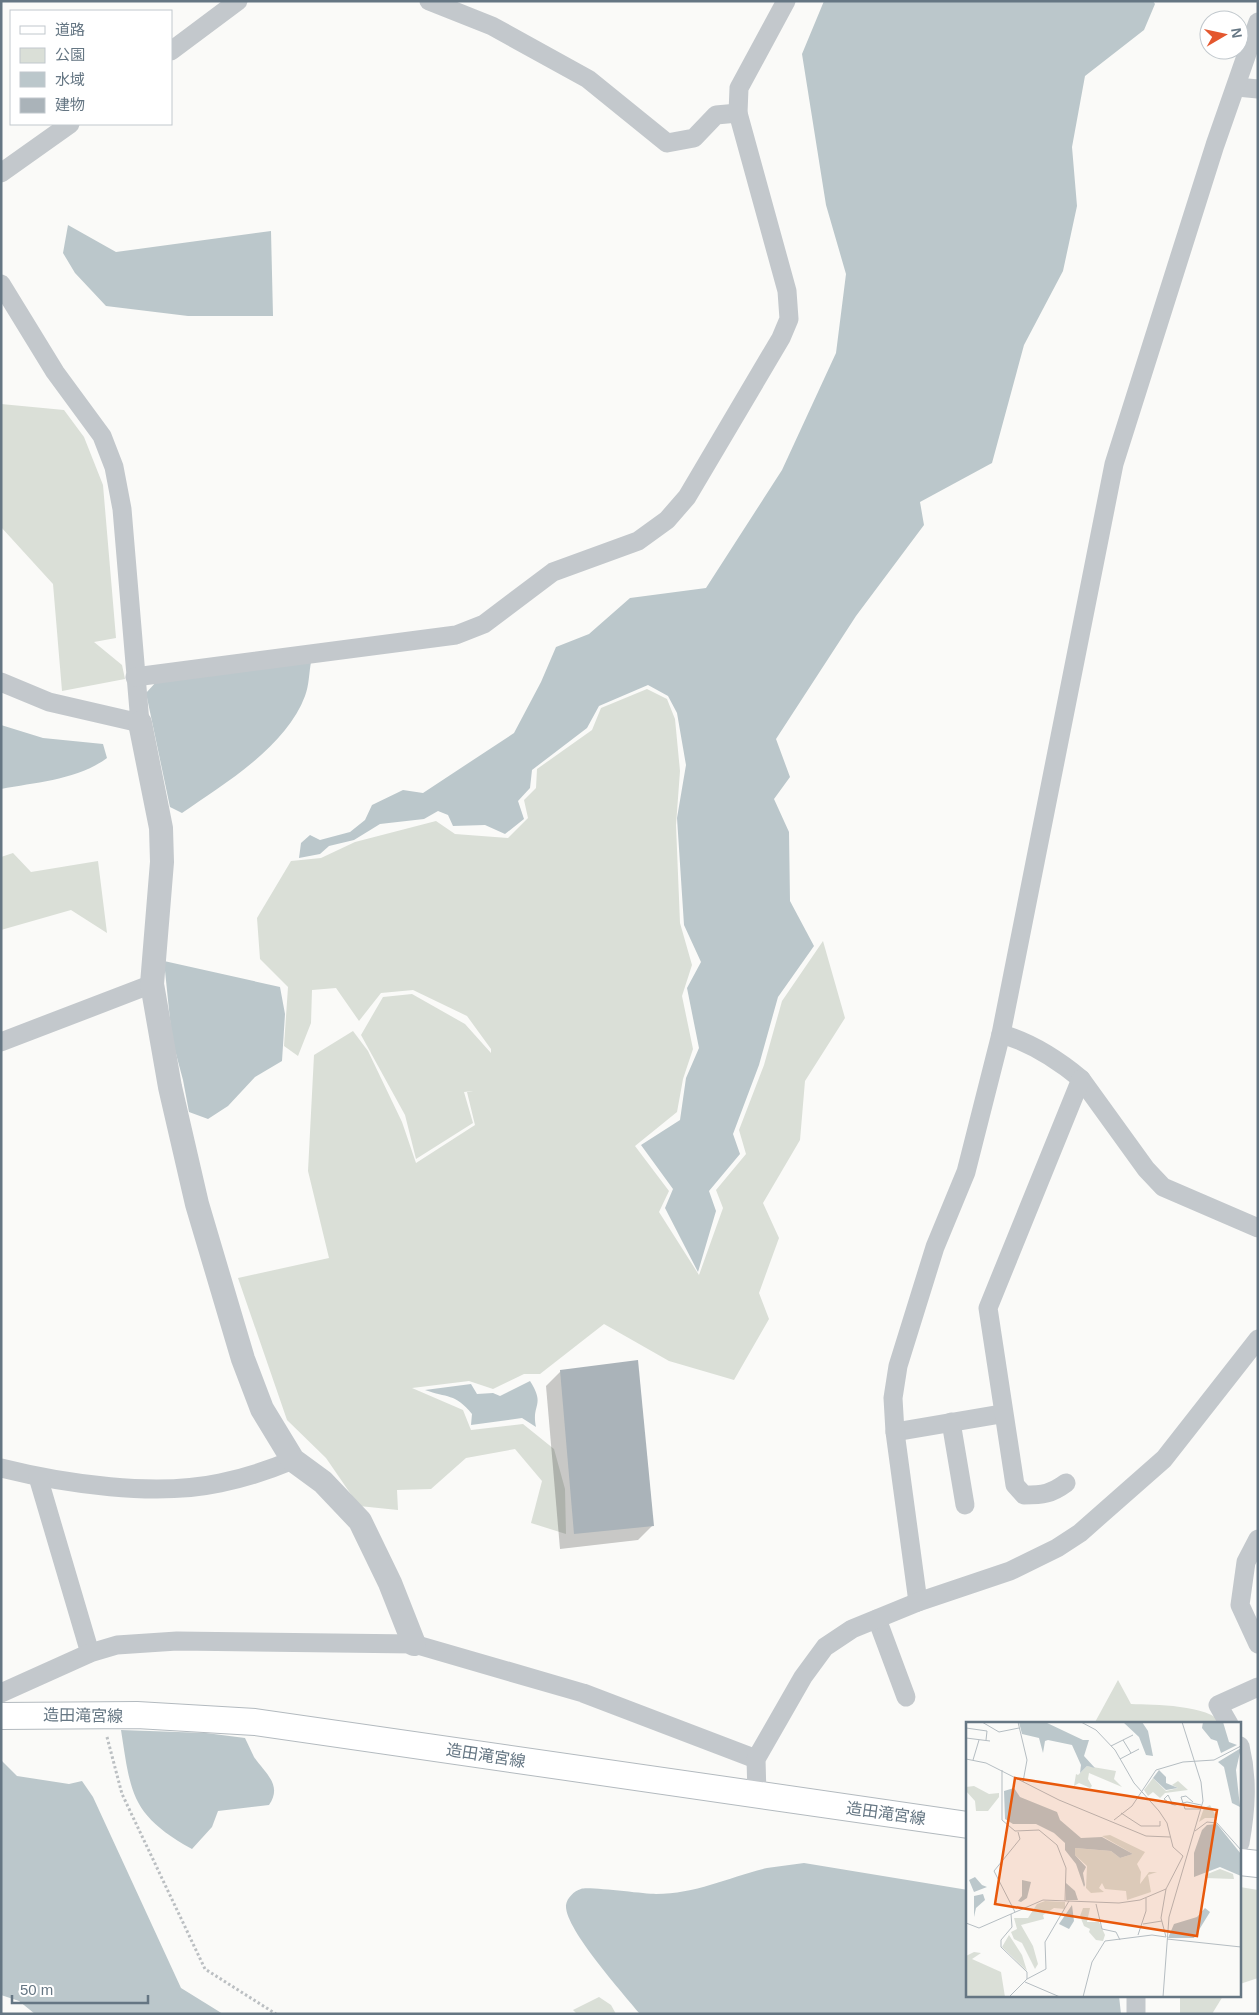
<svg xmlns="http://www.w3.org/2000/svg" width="1259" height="2015" viewBox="0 0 1259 2015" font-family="Helvetica,'Noto Sans JP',sans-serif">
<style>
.green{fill:#dadfd7}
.water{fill:#bbc7cb}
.shadow{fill:#0003}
.building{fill:#aab3b9}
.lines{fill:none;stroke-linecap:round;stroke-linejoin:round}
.secondary-casing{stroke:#b3babf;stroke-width:28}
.path{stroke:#bbbfc2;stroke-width:3;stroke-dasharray:2.5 2.5;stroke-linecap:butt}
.minor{stroke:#c3c8cc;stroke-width:19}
.tertiary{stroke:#c3c8cc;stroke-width:24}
.secondary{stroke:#fff;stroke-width:26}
.labels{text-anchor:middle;stroke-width:5;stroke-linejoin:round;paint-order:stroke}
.street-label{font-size:16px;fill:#657683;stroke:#fff}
.inset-road{fill:none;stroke:#b5bdc2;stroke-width:1}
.view{fill:#e8590c;fill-opacity:0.15;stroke:#e8590c;stroke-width:2.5}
.inset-edge{fill:none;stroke:#657683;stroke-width:2.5}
</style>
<rect width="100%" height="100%" fill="#fafaf8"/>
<g class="green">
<polygon points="1,404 64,410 84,437 103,485 116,638 94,642 122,665 125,679 62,691 53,584 1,527"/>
<polygon points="647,689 667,699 675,719 680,771 676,825 680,923 692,965 682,996 693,1049 683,1079 677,1112 635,1146 669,1191 659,1212 699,1275 723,1208 716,1190 746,1154 739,1130 764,1065 782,1001 823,941 845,1018 805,1081 800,1140 763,1203 779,1238 759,1293 769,1319 734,1380 669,1361 604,1324 540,1374 524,1374 493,1389 469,1381 412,1388 463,1410 471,1430 523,1424 554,1449 565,1489 566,1534 531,1523 542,1481 515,1449 466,1458 431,1489 397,1490 398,1510 359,1506 326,1458 287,1420 238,1278 329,1258 308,1171 314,1055 353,1031 368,1051 402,1122 416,1163 475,1125 467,1092 473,1091 464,1092 473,1123 416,1159 405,1115 361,1035 383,997 412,994 465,1024 491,1053 491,1049 467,1016 413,990 381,993 359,1021 336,988 312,990 311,1023 298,1056 284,1046 288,987 260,959 257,918 291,861 321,858 355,842 436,821 455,834 508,838 528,818 524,800 536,788 537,769 592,730 601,708"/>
<polygon points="13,853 31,872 98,861 107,933 71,910 1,930 1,857"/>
<path d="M1118 1680 1131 1704C1154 1705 1208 1704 1223 1724H1094Z"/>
<polygon points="1240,1887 1258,1890 1258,1978 1240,1984"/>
<polygon points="1180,1996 1223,1996 1212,2014 1180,2014"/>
<polygon points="599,1997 611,2005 616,2014 577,2014 573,2010"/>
</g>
<g class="water">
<polygon points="824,1 1153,1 1155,4 1144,30 1085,76 1072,147 1077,206 1063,271 1024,345 992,463 920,502 924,525 856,616 776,739 790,777 774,799 789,832 790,901 814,946 778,997 759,1065 733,1134 740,1154 709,1191 716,1211 698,1272 665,1208 673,1189 641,1145 680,1120 686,1078 699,1048 687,988 701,962 684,925 677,818 686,765 677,713 668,696 648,685 599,706 587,728 532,770 530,788 518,801 524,819 505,834 485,825 453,826 448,815 438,811 424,819 380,824 354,840 329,846 320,854 299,858 301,843 310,835 320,840 350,832 365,820 372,805 403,790 423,793 514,733 541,682 556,647 589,634 630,598 706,588 782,470 836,353 846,274 826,205 802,54"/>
<polygon points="68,225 116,252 271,231 273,316 188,316 106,306 75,273 63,253"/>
<path d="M311 662C309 673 309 686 305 696 286 747 224 784 182 813L170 807 146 693 157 681Z"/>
<path d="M1 725 43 738 103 744 107 758C77 780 37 782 1 789Z"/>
<polygon points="164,961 280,987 285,1014 282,1061 255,1077 228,1106 208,1119 189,1112 183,1080 172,1039"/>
<path d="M530 1381C546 1406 531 1404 536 1427L522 1418 471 1425 472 1414C455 1393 447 1398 425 1390L471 1384 477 1394 493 1393 500 1396Z"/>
<path d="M121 1730 206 1733 245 1738C248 1744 251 1751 254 1757 265 1773 283 1785 269 1805L218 1811 212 1827 192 1849C131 1815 131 1794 121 1730Z"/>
<polygon points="1,1760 17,1776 69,1784 82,1781 93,1797 181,1988 223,2014 35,2014 19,2001 1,1995"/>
<path d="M804 1863 968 1890V1996H1119L1121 2014H640C624 1994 564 1928 566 1905 567 1898 574 1891 581 1889 587 1886 643 1894 656 1894 696 1894 729 1877 767 1868 779 1866 792 1865 804 1863Z"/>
</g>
<polygon class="shadow" points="561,1371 653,1525 638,1540 560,1549 546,1386"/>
<polygon class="building" points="638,1360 654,1526 574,1534 560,1370"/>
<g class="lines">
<g class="secondary-casing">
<g id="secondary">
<polyline points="1,1716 137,1715 255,1722 968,1825"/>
<polyline points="1240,1862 1258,1864"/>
</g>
</g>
<polyline class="path" points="107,1737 122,1794 205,1969 276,2014"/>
<g class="minor">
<polyline points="429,1 492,26 588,79 667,143 694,138 716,115 738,113"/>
<polyline points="171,51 238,1"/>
<polyline points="1237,87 1258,89"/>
<polyline points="1,173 70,124"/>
<polyline points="1,284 55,372 102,436 114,467 122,509 140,723 49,702 1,682"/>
<polyline points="135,677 456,635 484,624 553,572 638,541 667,520 687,497 781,338 789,319 787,291 738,113 739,88 786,1"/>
<path d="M1001 1034C1030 1042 1058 1060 1081 1079L1146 1169 1163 1187 1258 1228"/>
<polyline points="1,1042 152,984"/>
<polyline points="951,1422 965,1505"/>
<polyline points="895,1432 995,1415"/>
<path d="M1 1468C65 1484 155 1497 220 1483 245 1478 269 1470 293 1460"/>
<polyline points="38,1477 90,1653"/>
<path d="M1066 1483C1051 1494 1043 1495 1024 1495L1015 1485 988 1308 1081 1079"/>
<polyline points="1258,1539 1246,1562 1240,1605 1258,1644"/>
<polyline points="918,1602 895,1432 893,1398 898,1366 935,1247 966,1172 1001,1034 1114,464 1215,145 1258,22"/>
<polyline points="877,1619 906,1697"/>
<polyline points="1,1693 90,1653 117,1645 177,1641 414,1644 583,1693 756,1759"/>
<polyline points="1229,1724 1218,1705 1258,1687"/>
<path d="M1240 1746C1248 1779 1246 1809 1240 1843"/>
<polyline points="757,1795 756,1759 803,1677 825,1647 852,1629 918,1602 1010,1571 1057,1548 1080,1533 1164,1459 1258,1339"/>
<polyline points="1136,2014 1136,1996"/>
</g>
<polyline class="tertiary" points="140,723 161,828 162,862 152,984 170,1087 197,1204 243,1359 262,1409 293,1460 323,1482 360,1521 390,1583 414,1644"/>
<use href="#secondary" class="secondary"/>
</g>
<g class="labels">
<g class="street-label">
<text transform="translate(83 1715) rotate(1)" y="6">造田滝宮線</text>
<text transform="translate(486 1755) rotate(9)" y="6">造田滝宮線</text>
<text transform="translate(886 1813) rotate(8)" y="6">造田滝宮線</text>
</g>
</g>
<g transform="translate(966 1722)">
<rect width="275" height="275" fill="#fafaf8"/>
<path d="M121 44 150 49 148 57 156 65 123 51 122 57 126 64 124 66 113 61 108 64 110 52 112 53ZM187 56 200 69 212 66 206 63 212 59 222 68 199 71 194 76 187 70 182 74 178 68ZM8 64 23 72 33 71V75L22 89H10L9 79 0 69V65ZM244 83 251 96H239L233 100 238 86ZM144 113 179 130 171 142 175 150 174 162 183 150H191L182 153 185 170 161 178 160 169 139 167 136 161 133 166 138 170 125 171 120 166 121 144 109 133V126L145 129 154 136 167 132 136 114ZM254 147 267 152 268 157 239 156V153ZM79 179 99 180V187L88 186 77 193 78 197 55 203 67 224 72 242 69 247 56 221 48 217 45 210 51 207 48 196H62L71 182ZM117 186H124L121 200H133L139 213 137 219 130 218 123 210 124 207 118 204 114 194ZM43 213 56 233 61 249 36 225ZM8 230 15 231 6 237 35 250 39 275H0V234Z" fill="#dadfd7"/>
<path d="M53 0H79L117 18H123L118 34 129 46 121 44 114 51 115 43 106 23 82 18 79 19 77 31 73 16 56 12ZM157 0H176L182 9 187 34 180 33 173 15ZM237 0H257L263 20 271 23 255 31 251 19 245 17 236 6ZM275 26 270 48 274 85 266 81 258 45 252 40ZM193 48 200 55V61L212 66 200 68 187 56ZM48 66 54 75 91 90 94 98 115 116 136 115 167 132 154 136 145 129 109 126V133L120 145 117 151 119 163 118 165 110 142 99 128V121L88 111 70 102H47L39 97 38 69ZM251 102 275 132V154L254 145 228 155V131L236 108 241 103ZM9 155 16 163 21 165 8 170 3 158ZM56 158 65 160 61 176 55 180 52 179 56 174ZM100 161 109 169 112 178H100ZM17 172 19 178 10 186 8 195V174ZM106 183 108 199 103 207 93 202ZM239 186 244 190 228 216H202L208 202 231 195Z" fill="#bbc7cb"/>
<path class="inset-road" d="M16 0 33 10 53 6M52 0 61 38 57 60M115 0 130 8 149 28 168 61 193 89 201 101 207 125 217 134M0 6 21 9 20 18M0 16 24 19M157 18 165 31M145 24 167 13M0 37 20 41 93 78 180 114 204 115M154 37 173 27M7 38 13 18M36 48V98L49 109 73 108 91 123 100 146 99 179M227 80 220 74 215 75 219 87H234M207 83 202 73 198 77 205 82 209 83 221 80 235 83M155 91 175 104H194V99M148 98 166 84 190 48 217 40 248 38 275 24M229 109 241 100 251 101 275 128M130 182 136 207 150 210 154 218M49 190 28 149 54 117 52 110M45 192 46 205 35 218V225L61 250V257M0 201 13 206 77 178 153 181 174 178 200 167M177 202 196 199M172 213 180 189V176M201 217 275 225M59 260 94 275M43 275 61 257 80 247 79 220 103 179M117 275 126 240 139 219 186 213 200 215 195 196 200 167 217 134M197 275 203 195 237 79 235 60 216 0"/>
<path class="view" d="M49 56 251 88 231 214 29 182Z"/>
<rect width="275" height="275" class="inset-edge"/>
</g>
<rect width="1259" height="2015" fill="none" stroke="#657683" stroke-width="5"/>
<rect x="10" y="10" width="162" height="115" fill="#ffffff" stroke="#c1c8cd"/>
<rect x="20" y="26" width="25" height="8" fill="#ffffff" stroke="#c1c8cd"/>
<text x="55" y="35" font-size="15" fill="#657683">道路</text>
<rect x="20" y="48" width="25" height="15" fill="#dadfd7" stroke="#c1c8cd"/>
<text x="55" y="60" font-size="15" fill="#657683">公園</text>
<rect x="20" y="72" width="25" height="15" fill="#bbc7cb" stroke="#c1c8cd"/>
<text x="55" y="85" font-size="15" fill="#657683">水域</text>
<rect x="20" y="98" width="25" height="15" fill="#aab3b9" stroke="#c1c8cd"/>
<text x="55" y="110" font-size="15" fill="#657683">建物</text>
<g transform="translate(1224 35) rotate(81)"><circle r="24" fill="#ffffff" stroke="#c1c8cd"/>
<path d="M0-4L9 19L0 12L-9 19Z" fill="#e4572e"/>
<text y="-8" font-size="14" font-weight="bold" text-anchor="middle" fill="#657683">N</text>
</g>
<path d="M12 1995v8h136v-8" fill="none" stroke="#657683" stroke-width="2.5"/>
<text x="20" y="1995" font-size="15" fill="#657683" stroke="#ffffff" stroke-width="4" paint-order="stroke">50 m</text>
</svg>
